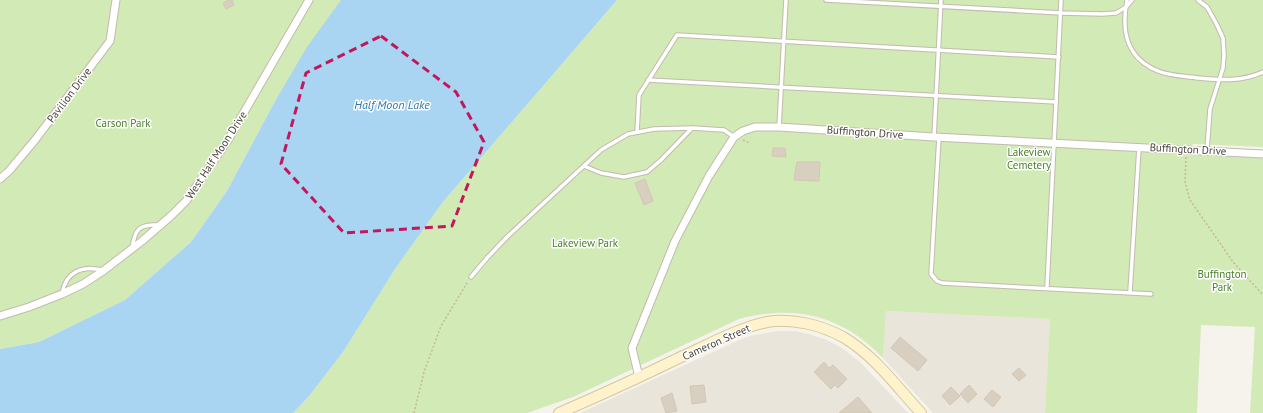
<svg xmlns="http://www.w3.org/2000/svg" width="1263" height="413" viewBox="0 0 1263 413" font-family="'PT Sans',sans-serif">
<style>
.residential{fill:#eae5da}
.green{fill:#d2eab5}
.water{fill:#a9d4f2}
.building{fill:#d8cfc1;stroke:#d3c7b4}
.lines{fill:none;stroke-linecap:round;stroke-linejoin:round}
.service-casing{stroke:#c2bbae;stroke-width:5.5}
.minor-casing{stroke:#c2bbae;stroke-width:9}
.secondary-casing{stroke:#d6c79b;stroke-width:12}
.path{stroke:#c4b79f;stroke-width:1.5;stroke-dasharray:2 2;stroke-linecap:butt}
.service{stroke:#fff;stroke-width:3.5}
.minor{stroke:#fff;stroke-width:7}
.secondary{stroke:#fff3cd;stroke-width:10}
.marked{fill:none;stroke:#c2185b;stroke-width:3;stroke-dasharray:8 5;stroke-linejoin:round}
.labels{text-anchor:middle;stroke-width:3;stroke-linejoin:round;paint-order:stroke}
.street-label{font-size:11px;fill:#4b4439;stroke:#fff}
.park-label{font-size:11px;fill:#4a7f2a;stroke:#fff}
.water-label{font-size:12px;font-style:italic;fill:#2e7ab2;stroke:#fff}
</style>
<rect width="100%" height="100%" fill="#f6f3ec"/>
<g class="residential">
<polygon points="886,311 1050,319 1045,413 933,413 883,358"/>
<polygon points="777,331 795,331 809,334 827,340 842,348 861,363 908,413 580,413 737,341 750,336"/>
</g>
<g class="green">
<polygon points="0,0 341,0 274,103 227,191 191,242 125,300 39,342 0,349"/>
<path d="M617 0H1263V147L1193 144 1188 152 1263 155V413H1250L1255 327 1201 325 1197 413H1045L1050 319 886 311 883 358C843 316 796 304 739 319L573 397 527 413H293L309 396 343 352 395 269 442 203Z"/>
</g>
<polygon class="water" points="341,0 617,0 442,203 395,269 343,352 309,396 293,413 0,413 0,349 39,342 125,300 191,242 227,191 274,103 307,47"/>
<g class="building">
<polygon points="229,0 232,0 234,5 226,9 223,3"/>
<polygon points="773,148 785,148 786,157 772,156"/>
<polygon points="797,162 820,162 819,181 794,180"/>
<polygon points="645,179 653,201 644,205 635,183"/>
<polygon points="900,337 927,360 918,371 891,348"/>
<polygon points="824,362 829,368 833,365 847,379 838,388 835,385 831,389 814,372"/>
<polygon points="1019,368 1026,375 1019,381 1012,374"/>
<polygon points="704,385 706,402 692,404 690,386"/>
<polygon points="969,385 977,394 968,403 960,394"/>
<polygon points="951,387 960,396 950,405 942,396"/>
<polygon points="992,390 1001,397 993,407 984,399"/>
<polygon points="672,393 677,411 666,413 661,398"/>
<polygon points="858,397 872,413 839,413"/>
</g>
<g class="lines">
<g class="service-casing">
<g id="service">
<polyline points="826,0 1061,13 1102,14 1116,13 1126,7 1132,0"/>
<path d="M1127 0C1121 31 1126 58 1158 71 1170 76 1184 76 1197 78 1220 80 1241 82 1263 72"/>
<polyline points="1198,0 1207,7 1216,23 1223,38 1224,55 1223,68 1210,109 1207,150"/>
<polyline points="648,80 1056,102"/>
<polyline points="779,127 786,0"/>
<polyline points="637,132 639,95 677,35 1059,57"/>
<polyline points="934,137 941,0"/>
<polyline points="939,137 931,274 937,281 942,283 1151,294"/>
<polyline points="584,166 601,173 624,177 647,172 661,160 692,128"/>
<path d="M132 248C135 229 139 224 158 225"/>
<polyline points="471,277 487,258 507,237 601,150 628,134 654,129 692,128 724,130 734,137"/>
<polyline points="1047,287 1061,0"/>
<polyline points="1130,292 1139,148"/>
<path d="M62 293C66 272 82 265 102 270"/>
</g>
</g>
<g class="minor-casing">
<g id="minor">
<polyline points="0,179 9,171 35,140 110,41 116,0"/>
<polyline points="0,316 29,307 62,294 83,284 103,271 142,241 172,215 186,201 228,140 309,0"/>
<polyline points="639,377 632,348 675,241 709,176 734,137 743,131 755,127 779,127 934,137 1263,154"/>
</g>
</g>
<g class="secondary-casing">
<path id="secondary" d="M559 413C601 395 642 376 683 356 710 344 738 328 767 322 793 318 821 325 843 337 874 355 897 387 921 413"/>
</g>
<g class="path">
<polyline points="743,140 750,143"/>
<polyline points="1186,157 1185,182 1190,200 1233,262 1263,295"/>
<polyline points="414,413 424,372 441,326 467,283"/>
</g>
<use href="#service" class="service"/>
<use href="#minor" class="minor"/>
<use href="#secondary" class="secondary"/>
</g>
<path class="marked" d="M381 36 456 92 484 142 452 226 344 233 281 164 306 73Z"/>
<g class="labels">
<g class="street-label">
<text transform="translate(69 95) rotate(-53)" y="4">Pavilion Drive</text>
<text transform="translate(865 132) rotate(4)" y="4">Buffington Drive</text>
<text transform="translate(1188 149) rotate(3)" y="4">Buffington Drive</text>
<text transform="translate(216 155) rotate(-57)" y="4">West Half Moon Drive</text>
<text transform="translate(716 342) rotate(-24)" y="4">Cameron Street</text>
</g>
<g class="park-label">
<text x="123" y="127">Carson Park</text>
<text x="1029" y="156">Lakeview<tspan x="1029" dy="13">Cemetery</tspan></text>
<text x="585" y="247">Lakeview Park</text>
<text x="1222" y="278">Buffington<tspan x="1222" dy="13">Park</tspan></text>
</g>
<g class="water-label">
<text x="392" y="109">Half Moon Lake</text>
</g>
</g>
</svg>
